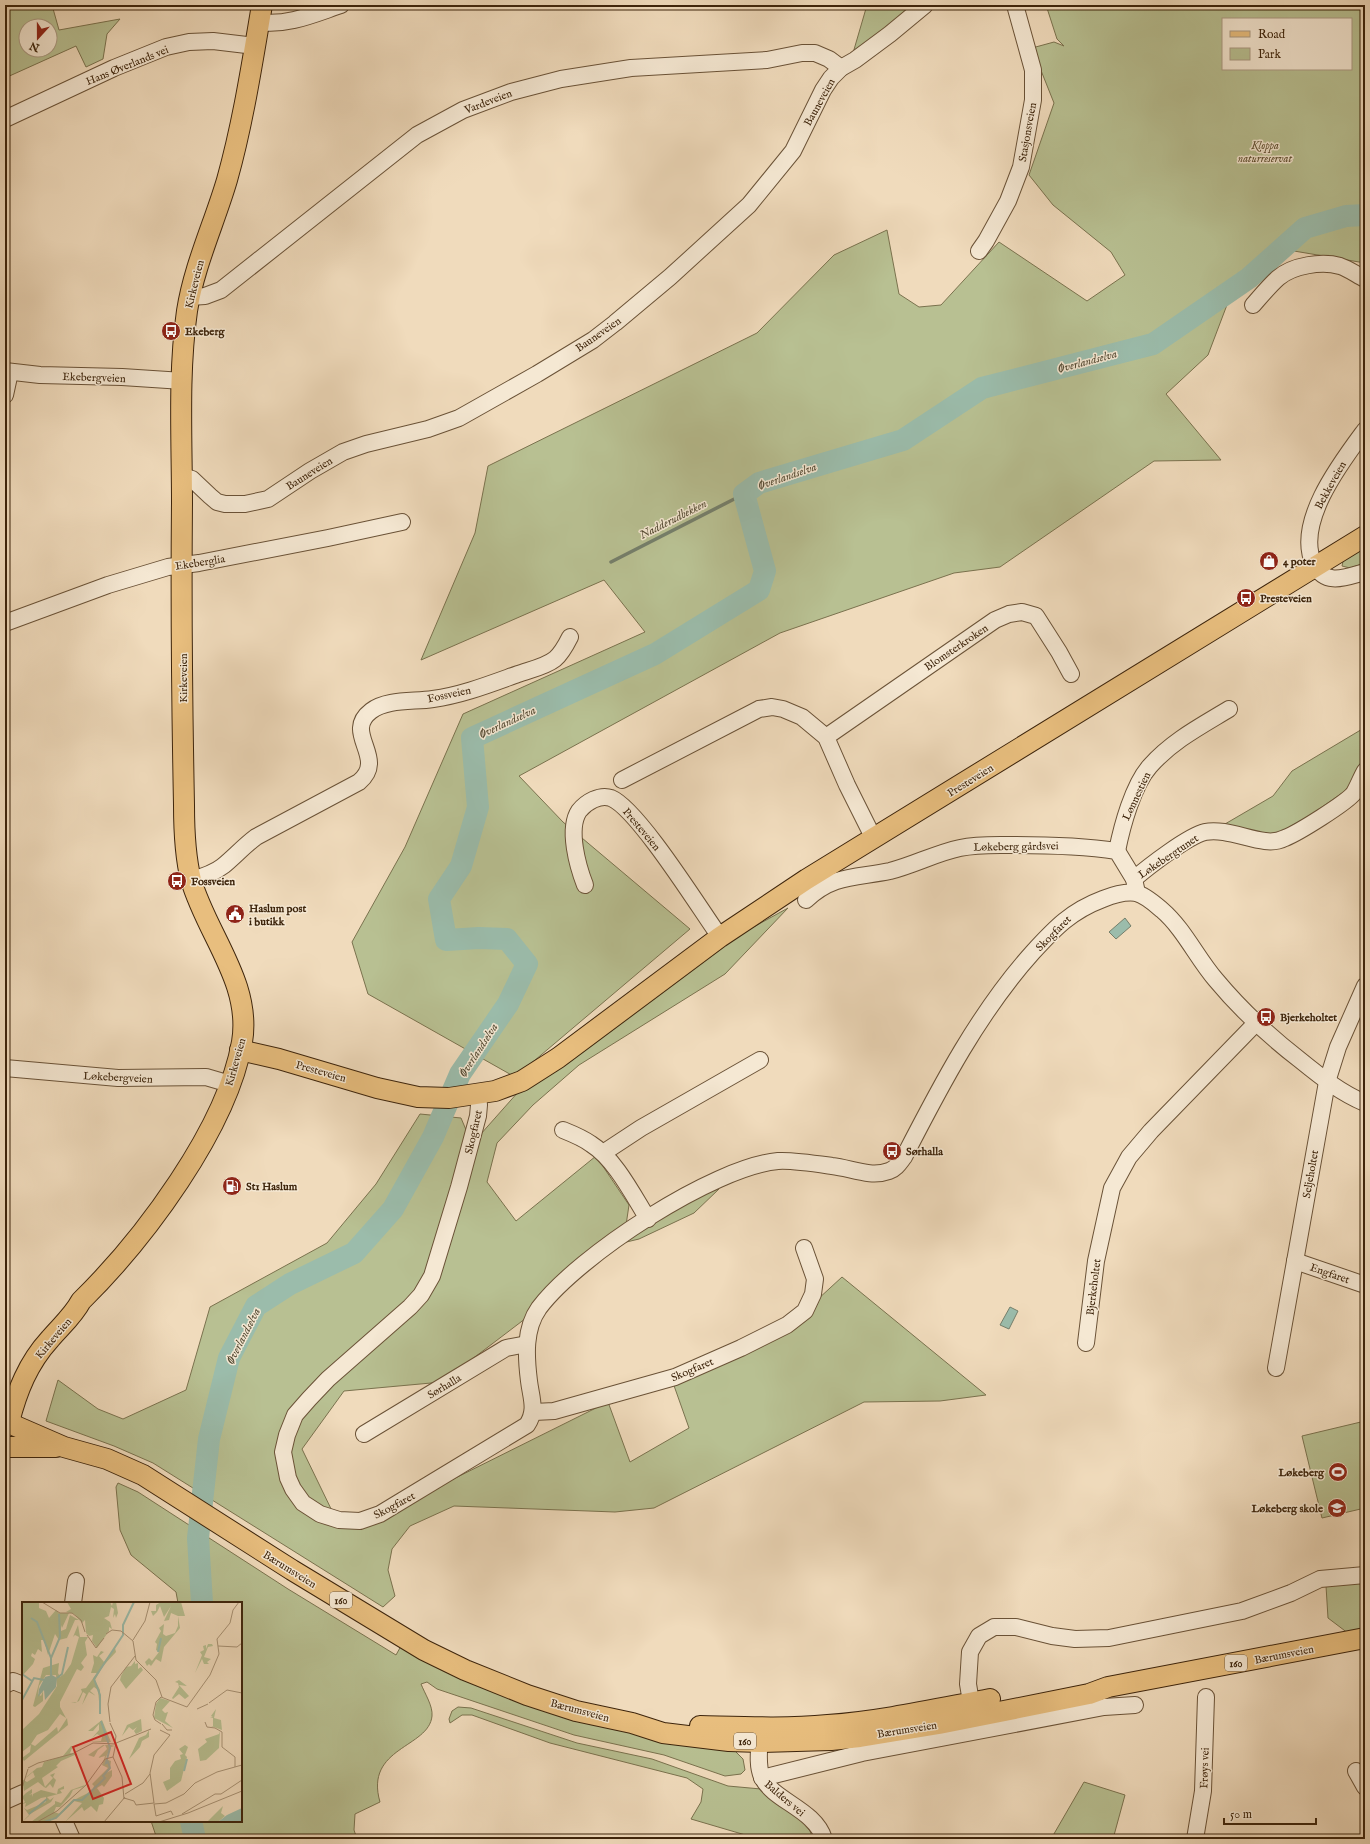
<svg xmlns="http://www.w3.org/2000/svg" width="1370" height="1844" viewBox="0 0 1370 1844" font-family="'IM FELL English',serif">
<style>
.green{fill:#b8c092;stroke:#7a724e;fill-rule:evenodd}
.water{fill:#9bbcab;stroke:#757f6b}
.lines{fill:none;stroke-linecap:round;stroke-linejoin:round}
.stream{stroke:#757f6b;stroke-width:3.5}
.river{stroke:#9bbcab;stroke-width:22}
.minor-casing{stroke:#6a5237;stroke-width:18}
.major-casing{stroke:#3d240b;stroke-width:22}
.minor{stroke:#f5e8d3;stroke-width:16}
.major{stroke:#e8be7e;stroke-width:20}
.labels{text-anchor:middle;stroke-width:3;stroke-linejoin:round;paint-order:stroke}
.shield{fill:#f5e8d3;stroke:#745f47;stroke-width:1}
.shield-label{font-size:10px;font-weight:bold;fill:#3d240b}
.street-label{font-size:11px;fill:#3d240b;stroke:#f5e8d3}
.park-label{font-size:11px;font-style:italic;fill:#5c4b2d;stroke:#f5e8d3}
.poi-label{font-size:11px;font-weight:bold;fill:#3d240b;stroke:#f5e8d3;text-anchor:start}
.water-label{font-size:12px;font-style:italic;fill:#544a33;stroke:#f5e8d3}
.inset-river{fill:none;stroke:#9bbcab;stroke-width:2}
.inset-road{fill:none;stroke:#a89275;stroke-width:1}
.view{fill:#d62828;fill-opacity:0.15;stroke:#d62828;stroke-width:2}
.inset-edge{fill:none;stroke:#3d240b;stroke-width:2}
</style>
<rect width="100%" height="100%" fill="#f0dbbc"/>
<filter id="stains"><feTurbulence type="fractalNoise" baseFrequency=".005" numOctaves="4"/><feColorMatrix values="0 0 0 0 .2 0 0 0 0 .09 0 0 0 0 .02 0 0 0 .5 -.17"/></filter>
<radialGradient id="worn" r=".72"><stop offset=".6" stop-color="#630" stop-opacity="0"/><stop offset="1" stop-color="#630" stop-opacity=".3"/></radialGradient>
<g class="green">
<path d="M5 5H52L59 30 120 19 107 34 103 59 86 67 76 46 5 78ZM26 26H50V50H26Z"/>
<polygon points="867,5 914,5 853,53"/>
<path d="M1046 5H1365V263L1294 251 1233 289 1208 355 1166 394 1221 460 1154 461 1000 567 954 573 780 633 519 776 563 822 690 929 515 1077 368 994 352 942 405 847 463 714 645 632 604 580 421 660 475 533 488 466 757 333 834 255 887 230 899 294 919 307 941 305 999 242 1087 301 1125 275 1111 252 1053 205 1029 175 1054 103 1032 48 1054 42 1064 46 1057 39ZM1223 19H1351V69H1223Z"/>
<polygon points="1365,545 1365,563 1350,568 1342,566 1344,557"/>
<polygon points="1364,728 1365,749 1360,771 1345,791 1309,816 1277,834 1259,835 1225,824 1273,796 1292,771"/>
<polygon points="788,908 725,974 579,1065 533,1105 497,1143 487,1182 516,1221 596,1156 629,1205 625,1232 538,1309 442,1382 344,1391 302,1449 335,1517 363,1524 608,1402 630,1462 689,1428 672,1380 805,1311 842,1277 986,1395 940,1401 864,1402 654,1508 615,1512 454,1506 410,1526 392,1549 388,1570 395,1596 383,1607 153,1463 114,1446 46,1421 58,1380 98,1409 123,1419 186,1390 210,1307 327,1243 376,1184 420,1114 461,1118 472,1144 519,1091 710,951"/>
<polygon points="719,1189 694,1213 639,1239 614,1245 695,1195"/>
<polygon points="1365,1421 1365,1508 1322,1518 1302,1436"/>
<path d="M118 1483 138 1492 288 1589 396 1655 401 1646 436 1665 732 1748 743 1759 745 1770 741 1774 725 1776 664 1755 574 1735 437 1689 427 1682 421 1684C425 1694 433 1706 432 1716 429 1748 364 1747 380 1802L355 1814 354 1830 357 1839H157L151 1821H241V1603H178L176 1592 131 1555 120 1530 116 1487Z"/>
<polygon points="1365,1583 1365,1646 1328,1618 1326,1586"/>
<polygon points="458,1707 471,1708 577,1743 652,1759 728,1786 761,1789 800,1819 810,1831 813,1839 759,1839 691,1819 701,1802 703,1789 687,1778 550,1743 472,1715 462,1715 450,1723 449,1719 452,1711"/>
<polygon points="1084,1782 1125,1795 1113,1839 1051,1839"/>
</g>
<g class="water">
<polygon points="1125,918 1131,926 1116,939 1109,932"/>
<polygon points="1010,1307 1018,1311 1009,1329 1000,1325"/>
</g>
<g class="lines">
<polyline class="stream" points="611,562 744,494"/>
<g class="river">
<polyline points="202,1603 198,1538 209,1439 229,1358 256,1306 290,1284 354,1253 393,1209 433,1137 460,1074 508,1004 527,964 507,939 479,938 446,940 439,899 461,866 478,807 472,738 655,654 759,590 765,571 744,494 759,483 903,440 982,388 1153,344 1249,278 1305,228 1346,216 1365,215"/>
<polyline points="191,1821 195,1839"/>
</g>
<g class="minor-casing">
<g id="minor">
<path d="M259 22C288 26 314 14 341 5"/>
<polyline points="5,119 114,68 166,47 189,42 213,41 255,46"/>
<polyline points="979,251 986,241 1008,201 1021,167 1033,100 1033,70 1015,5"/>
<polyline points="190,297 205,296 221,290 417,135 463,110 511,92 561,79 631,68 767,60 802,53 815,53 829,59 841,68"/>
<path d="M1253 305C1261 296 1269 286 1278 278 1293 265 1322 261 1340 266 1349 269 1357 275 1365 279"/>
<polyline points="5,371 40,375 122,377 183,381"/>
<polyline points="5,395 10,372"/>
<path d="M1365 430C1342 461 1294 523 1314 564 1326 587 1346 577 1365 572"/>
<polyline points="182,476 192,479 210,496 217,502 225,504 245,504 268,499 310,471 343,452 366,444 428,429 459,418 537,374 593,340 615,323 670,277 749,205 793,151 823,90 831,78 841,68 855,60 890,34 925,5"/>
<polyline points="5,623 108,585 168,567 199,563 328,538 402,522"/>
<polyline points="826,737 995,620 1009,614 1022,612 1036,616 1059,652 1071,674"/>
<polyline points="622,780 759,709 772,707 783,709 802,717 826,737 847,785 874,839"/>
<path d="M1117 851C1122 826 1133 785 1150 766 1172 741 1201 726 1229 709"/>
<path d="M1134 879C1148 867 1188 836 1205 832 1223 828 1247 839 1265 841 1272 842 1279 841 1285 838 1298 833 1346 803 1354 793 1358 786 1361 778 1365 771"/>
<path d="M191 880C202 877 214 873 223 866 234 857 244 846 256 837L359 782C388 758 342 733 371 711 387 699 413 702 433 699 462 695 490 684 518 674 529 670 545 667 555 659 562 653 566 645 570 637"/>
<path d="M585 885C578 867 567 829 579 811 586 802 600 794 611 798 638 809 700 909 720 937"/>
<path d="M806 900C833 874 857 878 890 871 914 865 936 853 960 848 978 844 996 845 1014 845 1049 845 1083 846 1117 851L1134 879 1137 893"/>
<polyline points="5,1068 118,1078 206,1077 230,1084"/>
<path d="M478 1095 479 1105 478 1116 459 1187 432 1276 421 1295 410 1307 328 1379 309 1399 295 1415 287 1435 283 1452 288 1478 293 1489 303 1503 320 1514 339 1520 360 1521 380 1514 527 1425C537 1410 531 1398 529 1381 526 1357 524 1329 539 1308 578 1256 713 1167 778 1161 792 1160 818 1164 832 1166 851 1168 870 1178 889 1171 896 1169 900 1162 904 1157 941 1085 979 1012 1033 952 1055 928 1071 911 1103 899 1113 895 1125 891 1136 893 1145 895 1155 904 1162 910 1184 929 1197 958 1216 980 1241 1010 1269 1036 1300 1060 1321 1077 1341 1093 1365 1103"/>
<path d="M563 1130C573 1134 583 1138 591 1144 615 1159 633 1195 648 1219"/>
<polyline points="603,1153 641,1128 760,1060"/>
<polyline points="1295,1261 1365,1285"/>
<polyline points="1086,1343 1096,1261 1112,1188 1129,1157 1151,1131 1256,1023"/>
<polyline points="1276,1368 1327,1082 1338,1047 1365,986"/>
<polyline points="534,1412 554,1411 675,1377 741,1348 787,1325 805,1311 813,1294 815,1279 804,1248"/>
<polyline points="364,1434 506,1348 527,1344"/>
<polyline points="73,1603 76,1581"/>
<polyline points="5,1685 13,1681 23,1685"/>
<polyline points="973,1714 968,1684 970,1652 979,1636 994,1627 1016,1627 1052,1636 1075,1639 1109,1638 1242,1611 1291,1593 1320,1579 1365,1575"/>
<path d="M760 1731C760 1745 756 1764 762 1777 773 1801 815 1809 824 1839"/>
<polyline points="1356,1771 1365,1787"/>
<polyline points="762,1778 862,1753 1104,1707 1135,1705"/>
<polyline points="5,1801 23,1793"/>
<polyline points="64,1821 72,1839"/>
<polyline points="1195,1839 1203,1791 1206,1697"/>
</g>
</g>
<g class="major-casing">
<g id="major">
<polyline points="240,1050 279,1059 377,1088 418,1097 449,1098 495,1091 522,1081 558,1058 720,937 807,879 1365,536"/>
<path d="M9 1422C17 1391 28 1363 50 1339 61 1326 73 1316 81 1301 143 1240 227 1129 242 1042 252 983 207 935 191 880 185 856 184 830 184 805 182 705 181 604 182 503 182 440 178 374 187 311 194 266 214 224 227 180 243 123 252 64 262 5"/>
<polyline points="11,1424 64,1447 107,1459 143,1475 292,1570 424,1650 465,1670 527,1695 576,1711 632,1723 663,1733 729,1741 760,1742 831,1740 860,1737 939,1724 1089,1694 1108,1687 1365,1638"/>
<polyline points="8,1447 56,1447"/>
<path d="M700 1726C743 1727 785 1729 828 1725 882 1721 936 1709 990 1699"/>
</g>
</g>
<use href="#minor" class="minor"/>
<use href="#major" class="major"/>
</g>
<defs>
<g id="bus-disc" transform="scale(1)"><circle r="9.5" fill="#8f2418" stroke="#f5e8d3"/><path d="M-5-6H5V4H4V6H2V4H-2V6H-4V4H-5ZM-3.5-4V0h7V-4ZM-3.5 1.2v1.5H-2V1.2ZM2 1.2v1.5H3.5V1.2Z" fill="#fff"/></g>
<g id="shop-disc" transform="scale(1)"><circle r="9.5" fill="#8f2418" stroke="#f5e8d3"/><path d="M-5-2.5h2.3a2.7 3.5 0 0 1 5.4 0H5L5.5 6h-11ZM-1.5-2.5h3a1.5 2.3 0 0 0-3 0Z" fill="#fff"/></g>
<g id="civic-disc" transform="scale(1)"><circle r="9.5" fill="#8f2418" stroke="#f5e8d3"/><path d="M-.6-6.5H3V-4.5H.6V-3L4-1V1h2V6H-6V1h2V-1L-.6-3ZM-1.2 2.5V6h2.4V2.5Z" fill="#fff"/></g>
<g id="fuel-disc" transform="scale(1)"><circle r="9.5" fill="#8f2418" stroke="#f5e8d3"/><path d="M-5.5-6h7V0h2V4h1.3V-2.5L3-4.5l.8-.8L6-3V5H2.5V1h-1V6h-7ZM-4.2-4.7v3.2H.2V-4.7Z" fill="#fff"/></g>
<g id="stadium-disc" transform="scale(1)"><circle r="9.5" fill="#8f2418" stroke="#f5e8d3"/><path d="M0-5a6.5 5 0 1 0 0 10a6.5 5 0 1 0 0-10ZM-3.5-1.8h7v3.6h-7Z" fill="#fff"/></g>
<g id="school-disc" transform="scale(1)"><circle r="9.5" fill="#8f2418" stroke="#f5e8d3"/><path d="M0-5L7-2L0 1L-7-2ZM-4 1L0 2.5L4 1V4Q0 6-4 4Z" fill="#fff"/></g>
</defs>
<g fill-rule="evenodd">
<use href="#bus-disc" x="171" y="331"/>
<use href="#shop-disc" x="1269" y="561"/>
<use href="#bus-disc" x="1246" y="598"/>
<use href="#bus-disc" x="177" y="881"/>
<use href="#civic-disc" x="235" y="914"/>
<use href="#bus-disc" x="1266" y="1017"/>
<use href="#bus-disc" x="892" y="1151"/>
<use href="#fuel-disc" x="232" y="1186"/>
<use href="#stadium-disc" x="1338" y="1472"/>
<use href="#school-disc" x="1337" y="1508"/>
</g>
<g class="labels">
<g class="shield">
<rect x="330" y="1592" width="22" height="16" rx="3"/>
<rect x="1225" y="1655" width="22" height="16" rx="3"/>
<rect x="734" y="1733" width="22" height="16" rx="3"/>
</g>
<g class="shield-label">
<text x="341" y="1604">160</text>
<text x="1236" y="1667">160</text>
<text x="745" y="1745">160</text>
</g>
<g class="street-label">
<text transform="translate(127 65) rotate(-22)" y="4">Hans Øverlands vei</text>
<text transform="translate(488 101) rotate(-21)" y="4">Vardeveien</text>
<text transform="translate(819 102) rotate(-61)" y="4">Bauneveien</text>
<text transform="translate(1027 132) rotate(-80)" y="4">Stasjonsveien</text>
<text transform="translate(194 284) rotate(-76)" y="4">Kirkeveien</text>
<text transform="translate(598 334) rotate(-35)" y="4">Bauneveien</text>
<text transform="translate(94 377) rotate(2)" y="4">Ekebergveien</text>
<text transform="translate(309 473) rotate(-32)" y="4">Bauneveien</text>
<text transform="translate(1330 485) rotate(-61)" y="4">Bekkeveien</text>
<text transform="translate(200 562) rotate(-9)" y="4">Ekeberglia</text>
<text transform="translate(956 647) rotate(-34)" y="4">Blomsterkroken</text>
<text transform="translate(183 678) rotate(-90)" y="4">Kirkeveien</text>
<text transform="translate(449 694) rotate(-12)" y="4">Fossveien</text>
<text transform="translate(970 780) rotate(-32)" y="4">Presteveien</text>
<text transform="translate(1136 796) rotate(-65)" y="4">Lønnestien</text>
<text transform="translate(642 829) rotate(50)" y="4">Presteveien</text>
<text transform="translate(1016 846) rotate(-1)" y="4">Løkeberg gårdsvei</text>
<text transform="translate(1168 856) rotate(-34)" y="4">Løkebergtunet</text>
<text transform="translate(1053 933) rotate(-45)" y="4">Skogfaret</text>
<text transform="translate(235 1062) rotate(-74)" y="4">Kirkeveien</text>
<text transform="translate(321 1071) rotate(16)" y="4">Presteveien</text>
<text transform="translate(118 1077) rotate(3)" y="4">Løkebergveien</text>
<text transform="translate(473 1132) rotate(-77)" y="4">Skogfaret</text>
<text transform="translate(1310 1174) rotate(-80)" y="4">Seljeholtet</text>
<text transform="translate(1330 1273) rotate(19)" y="4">Engfaret</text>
<text transform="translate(1093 1287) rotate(-83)" y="4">Bjerkeholtet</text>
<text transform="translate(53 1338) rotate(-50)" y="4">Kirkeveien</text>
<text transform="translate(692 1369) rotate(-23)" y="4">Skogfaret</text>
<text transform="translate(444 1386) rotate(-31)" y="4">Sørhalla</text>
<text transform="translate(394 1505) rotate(-28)" y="4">Skogfaret</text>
<text transform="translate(290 1569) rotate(32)" y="4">Bærumsveien</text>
<text transform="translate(1284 1654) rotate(-11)" y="4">Bærumsveien</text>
<text transform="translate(580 1710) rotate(15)" y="4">Bærumsveien</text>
<text transform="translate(907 1729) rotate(-9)" y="4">Bærumsveien</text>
<text transform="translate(1204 1768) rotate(-88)" y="4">Frøys vei</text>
<text transform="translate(785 1798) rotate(40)" y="4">Balders vei</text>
</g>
<g class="park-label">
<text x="1265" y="149">Kloppa<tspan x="1265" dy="13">naturreservat</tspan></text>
</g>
<g class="poi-label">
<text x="185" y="335">Ekeberg</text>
<text x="1283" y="565">4 poter</text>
<text x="1260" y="602">Presteveien</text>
<text x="191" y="885">Fossveien</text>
<text x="249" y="912">Haslum post<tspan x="249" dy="13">i butikk</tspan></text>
<text x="1280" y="1021">Bjerkeholtet</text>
<text x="906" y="1155">Sørhalla</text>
<text x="246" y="1190">St1 Haslum</text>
<text x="1324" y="1476" text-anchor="end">Løkeberg</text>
<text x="1323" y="1512" text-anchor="end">Løkeberg skole</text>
</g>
<g class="water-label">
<text transform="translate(1087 361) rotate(-15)" y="4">Øverlandselva</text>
<text transform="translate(787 476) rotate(-19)" y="4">Øverlandselva</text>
<text transform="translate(673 519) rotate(-27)" y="4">Nadderudbekken</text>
<text transform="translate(507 722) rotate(-25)" y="4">Øverlandselva</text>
<text transform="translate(478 1050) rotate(-57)" y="4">Øverlandselva</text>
<text transform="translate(243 1336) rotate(-63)" y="4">Øverlandselva</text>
</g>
</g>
<g transform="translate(22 1602)">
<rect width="220" height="220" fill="#f0dbbc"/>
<path d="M0 0H17V6L24 9 27 16 34 8 37 11H47L40 26 39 23V29L44 27 48 13 57 18H53L45 36 37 38 33 32 26 53 22 38H19L20 50 16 47 13 53 10 51 9 54 13 57 11 62 1 73ZM45 0H88L90 4 91 0H94L96 11 94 16 93 12 91 16 92 7 89 5 87 14 82 16 88 20 90 27 87 25V29L75 46 70 39 71 33 67 34 64 31 63 18 60 21 52 12 44 10 49 7ZM139 0H159L163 14H156L158 26 142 45 139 60 134 57 129 64 127 62 125 64 123 60 127 56 130 59 137 50 134 48 135 42 133 40 139 29 137 26 142 22 141 32 144 34 153 31 156 24V14L149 11 147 18 142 19 149 4 142 15 138 4 135 10 131 14 129 9H134V3ZM56 23 58 35H66L63 40 65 53 59 61 62 65 59 69 55 67 38 100V105L44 116 38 112 26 128 15 133 9 142 13 144 35 125 36 130 45 116 46 123 2 159 0 156 8 150 9 143 0 150V128L17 112 35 84 34 73H24L17 84 16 92 19 94 21 89V99L13 105 11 104 21 66 37 61 36 71 38 75 42 72 49 62 57 35 53 33 51 35ZM186 42H190L191 44 186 45 182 55 189 57 185 60 187 62H182L180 57 173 71 180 53 178 50 182 48 181 44 184 43V47ZM93 46 94 50 81 64 73 78 78 88V111L76 88 72 85 68 89 74 94 67 90 60 103 64 92 61 90 57 99 53 101H49L55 100 60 90 59 87 64 86 75 71H69L72 61 71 53 75 55 79 49 82 50 77 54 82 60ZM113 59V62L116 61V67L119 65 121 68 104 87 98 78 99 74 104 65 109 64ZM157 78 165 84 157 83 167 94 163 97 157 92 151 97 150 96 157 85 156 81 153 80ZM138 96 148 99 140 108 143 111 146 110 143 119 151 126 132 116 134 102ZM194 107 192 116 199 118 200 128 189 124H191V116L188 115H191L189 114ZM119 117 120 129 114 132 112 129 115 125 111 128 107 125 100 134 105 123ZM80 118 89 140H67L79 139 80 135 75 132 70 136 77 128V122L71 129H66ZM127 128V135L120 139 118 145 107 157 117 136 124 133ZM198 129 197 146 184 158 178 159 176 147 185 140 183 137 197 132ZM81 143H89L93 144 89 145 83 157 89 159 88 167 84 171 90 168V174L82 185 80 183 75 186 82 196 81 202 77 203 75 210 69 204 62 209 60 205 43 220 60 201 52 199 41 210 38 211 50 199 70 189 72 184 70 182 86 166 80 163 83 154 76 156 85 147 83 143 76 148 72 155 66 153ZM163 143 166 145 163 153 165 155 159 179 145 189 141 180 148 177V166L153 159 159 157 158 153 161 152 157 147ZM49 144H51L48 151 55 152 39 159 34 164 36 165 20 176 23 185 31 176 28 173 33 171 31 175 34 178 31 186 28 182 24 186 22 185 16 180 2 189 0 177 5 180 13 175 11 170 5 175 3 176 15 166 20 165 22 160 41 154ZM63 183 61 185 51 188 48 194 38 205H34L32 210 38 212 34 216H30L28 220H9L33 202V199L39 201 49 188ZM42 184V187L38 188 40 191 25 195 28 198 32 195 29 200 8 212 7 214 0 220 7 213 2 206 5 208 24 200V195L19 196 3 205 4 201 0 202 3 200 0 195 4 191 10 187V191L7 193 10 192V195L11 192 19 188 35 192 36 187ZM201 204 199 211 203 214 196 220H185Z" fill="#b8c092"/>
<path d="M30 73 35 76 34 85 23 98 22 88 16 95 17 87 23 75ZM220 206V220H196L205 213Z" fill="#9bbcab"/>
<path class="inset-river" d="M9 16 15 20 29 56M136 50 139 36M0 72 10 79M29 74V56L38 35 37 12M35 76 40 72 46 45M0 98 12 76 22 78M78 112V93L72 77 101 33V23L112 0M162 169 165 157M7 212 25 197M22 220 34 216 52 198H60L83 176 81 174 88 166 86 160 84 161 88 146 79 119"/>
<path class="inset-road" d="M20 0 38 11H50L59 18 63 30M84 32 90 28 99 29 111 39M65 33 74 46 82 36M111 38 123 19 128 0M111 39 114 58 134 78 140 95M196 44 215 45 220 41M139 95 165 105 188 73 197 52 195 37 208 21 211 8 217 0M187 101 205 88 220 91M175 107 186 102M88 120 86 102 89 85 113 54M183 120 185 125 193 126M88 121 94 134 93 141M139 122 133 118 131 113 134 100 139 95M140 122 145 128H150M193 126 200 130V145L213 155V165M94 141 91 155 100 175 102 197M94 141 129 127M6 166 16 161 50 152 71 141 94 142M0 186 6 167M103 192 121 181 128 172M102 196 112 199 114 203 132 201M132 201 128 171 132 153 148 133 138 128M132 202 144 201 162 192 173 181 195 170 220 163M132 202 134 214M160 212 193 192H199L220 178M134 214 149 209 151 213M15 220 35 209 64 183 83 157 91 155M82 220 103 195M137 220 166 211 220 189"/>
<path class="view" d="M89 130 109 182 71 197 51 145Z"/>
<rect width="220" height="220" class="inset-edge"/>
</g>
<rect width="1370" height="1844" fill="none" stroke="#f0dbbc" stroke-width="20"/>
<rect x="6" y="6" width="1358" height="1832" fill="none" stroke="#3d240b" stroke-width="2"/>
<rect x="10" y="10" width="1350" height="1824" fill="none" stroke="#3d240b"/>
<rect x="1222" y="18" width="130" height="52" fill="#f5e8d3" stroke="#ab9a83"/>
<rect x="1230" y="31" width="20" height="6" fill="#e8be7e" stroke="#ab9a83"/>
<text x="1258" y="38" font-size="12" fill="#3d240b">Road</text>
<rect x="1230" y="48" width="20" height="12" fill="#b8c092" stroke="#ab9a83"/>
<text x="1258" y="58" font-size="12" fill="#3d240b">Park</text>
<g transform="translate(38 38) rotate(201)"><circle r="19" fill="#f5e8d3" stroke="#ab9a83"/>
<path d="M0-3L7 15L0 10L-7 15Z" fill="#8f2418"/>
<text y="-6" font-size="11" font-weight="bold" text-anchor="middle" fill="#3d240b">N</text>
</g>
<path d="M1224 1818v6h92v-6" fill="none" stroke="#3d240b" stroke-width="2"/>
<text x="1230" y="1818" font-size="12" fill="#3d240b" stroke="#f5e8d3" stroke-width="3" paint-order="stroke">50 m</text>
<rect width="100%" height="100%" filter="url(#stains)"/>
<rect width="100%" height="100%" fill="url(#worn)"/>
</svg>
